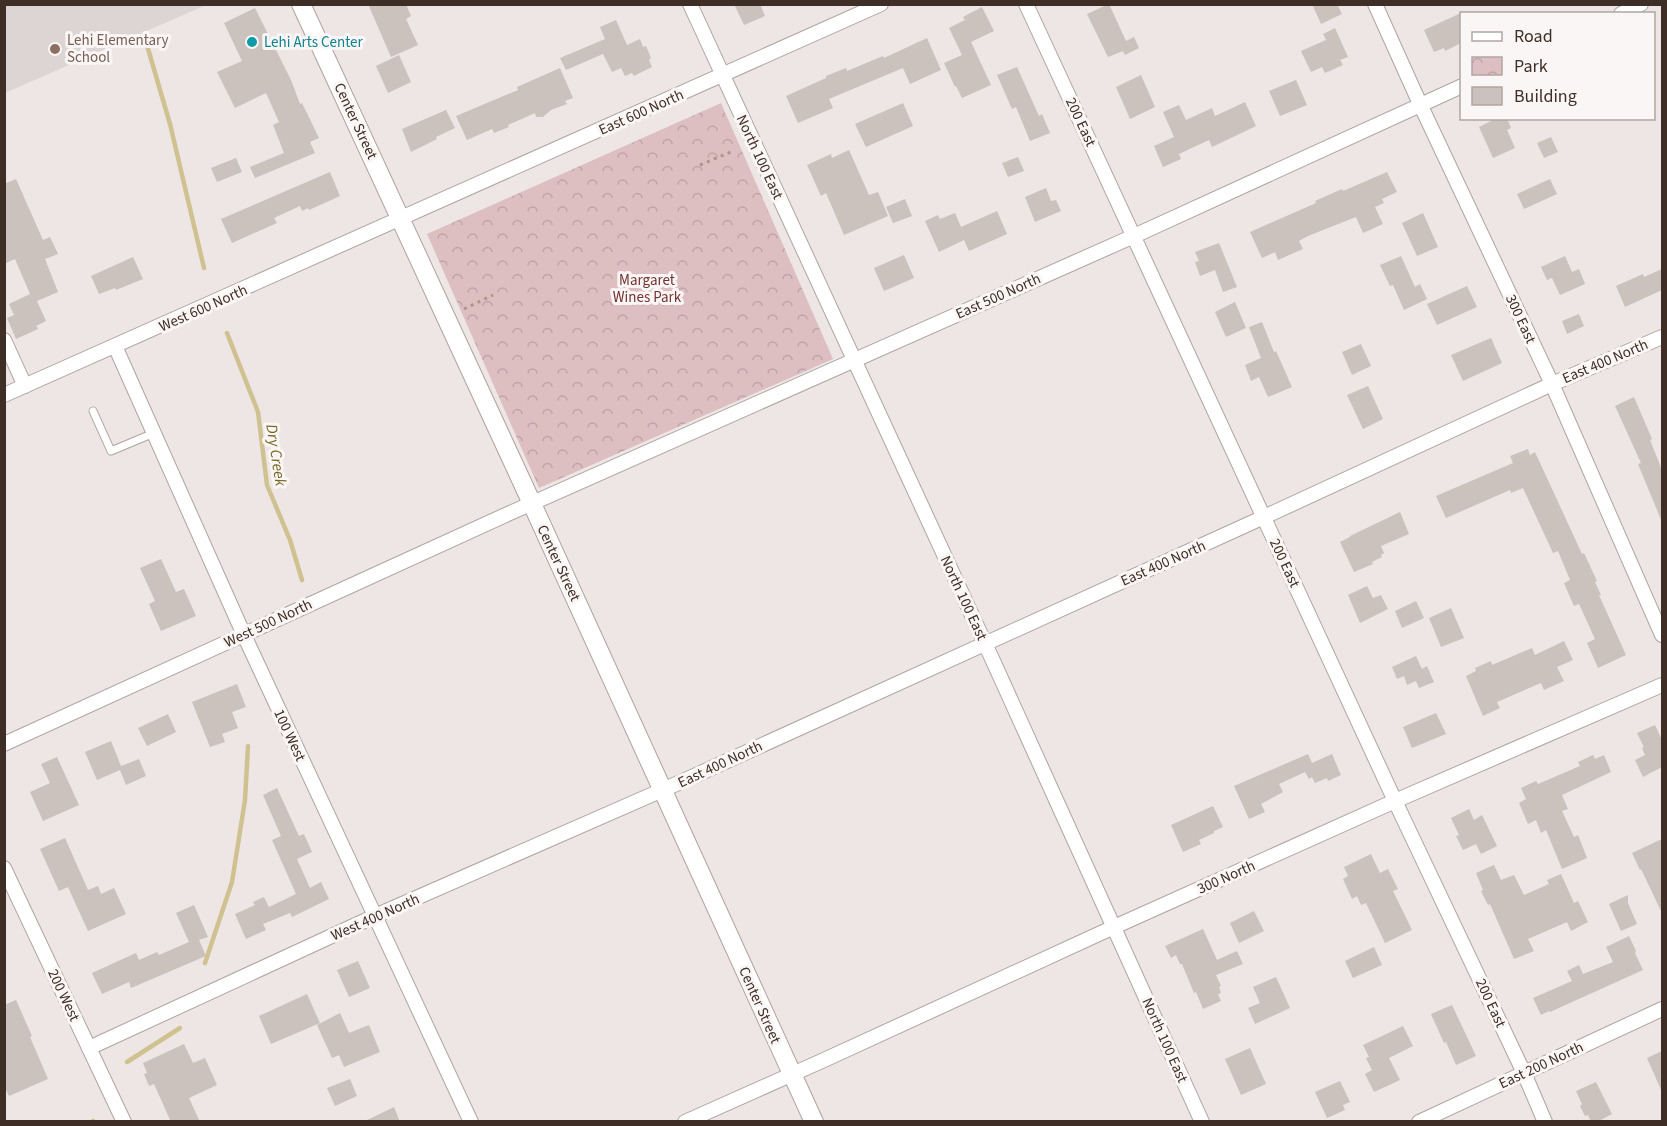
<svg xmlns="http://www.w3.org/2000/svg" width="1667" height="1126" viewBox="0 0 1667 1126" font-family="'Source Sans 3',sans-serif">
<style>
.built{fill:#ddd5d3}
.park{fill:url(#park-crowns)}
.lines{fill:none;stroke-linecap:round;stroke-linejoin:round}
.stream{stroke:#cfc290;stroke-width:4.5}
.building{fill:#cbc1bd}
.lane-casing{stroke:#aea4a0;stroke-width:9}
.street-casing{stroke:#aea4a0;stroke-width:16}
.secondary-casing{stroke:#b0a19b;stroke-width:20}
.path{stroke:#af9487;stroke-width:3;stroke-dasharray:3 4.5;stroke-linecap:butt}
.lane{stroke:#fff;stroke-width:7}
.street{stroke:#fff;stroke-width:14}
.secondary{stroke:#fff;stroke-width:18}
.culture-dot{fill:#0f9aa8;stroke:#faf6f5;stroke-width:2}
.education-dot{fill:#8d6e63;stroke:#faf6f5;stroke-width:2}
.labels{text-anchor:middle;stroke-width:6;stroke-linejoin:round;paint-order:stroke}
.education-label{font-size:15px;fill:#785e54;stroke:#faf6f5;text-anchor:start}
.culture-label{font-size:15px;fill:#0d838f;stroke:#faf6f5;text-anchor:start}
.street-label{font-size:15px;fill:#3e2e25;stroke:#faf6f5}
.park-label{font-size:15px;fill:#733231;stroke:#faf6f5}
.water-label{font-size:16px;font-style:italic;fill:#786721;stroke:#faf6f5}
</style>
<defs>
<pattern id="park-crowns" width="20" height="18" patternUnits="userSpaceOnUse" patternTransform="scale(1.5)"><rect width="20" height="18" fill="#ddbfc2"/><path d="M2 6a3 3 0 1 1 6 0M12 15a3 3 0 1 1 6 0" fill="none" stroke="#bfa4a7"/></pattern>
</defs>
<rect width="100%" height="100%" fill="#ede6e5"/>
<polygon class="built" points="5,4 206,4 206,5 5,93"/>
<polygon class="park" points="721,103 833,359 539,488 427,234"/>
<g class="lines">
<g class="stream">
<polyline points="144,35 170,124 204,268"/>
<polyline points="227,333 258,412 267,485 290,540 302,580"/>
<polyline points="205,963 232,882 245,800 248,746"/>
<polyline points="127,1062 180,1028"/>
<polyline points="93,1122 93,1121"/>
</g>
</g>
<g class="building">
<polygon points="368,4 406,4 411,16 406,19 418,45 391,57"/>
<polygon points="734,4 760,4 765,16 744,25"/>
<polygon points="1109,4 1126,41 1134,37 1139,48 1125,55 1123,51 1108,57 1087,14"/>
<polygon points="1312,4 1337,4 1342,14 1321,24"/>
<polygon points="982,7 994,31 971,42 991,85 962,98 956,86 955,87 944,63 962,55 949,28 965,20 963,17"/>
<polygon points="255,8 291,80 300,104 302,103 319,138 310,142 315,153 255,178 250,167 284,153 273,125 279,122 266,93 235,108 217,72 242,61 224,23"/>
<polygon points="1461,13 1461,43 1445,51 1444,48 1434,52 1424,30"/>
<polygon points="616,20 627,45 640,39 643,47 646,46 651,58 649,60 652,67 634,76 632,73 625,76 621,68 612,72 603,54 566,70 560,58 605,39 600,27"/>
<polygon points="1335,28 1348,57 1340,60 1343,65 1325,73 1322,67 1311,72 1301,51 1326,40 1323,34"/>
<polygon points="927,38 941,70 910,84 903,68 829,99 833,108 798,123 786,96 826,78 826,76 846,68 847,71 883,56 884,58"/>
<polygon points="399,55 411,82 388,93 376,66"/>
<polygon points="1017,67 1039,116 1042,114 1050,133 1030,141 1016,107 1012,109 997,75"/>
<polygon points="560,68 573,98 565,101 567,104 551,110 543,117 536,117 535,113 508,125 509,127 494,133 492,129 467,140 456,116 518,90 517,87"/>
<polygon points="1141,75 1155,107 1130,119 1116,87"/>
<polygon points="1296,80 1307,105 1280,116 1269,91"/>
<polygon points="1245,102 1256,126 1212,147 1209,140 1179,154 1181,159 1163,167 1154,146 1174,137 1163,112 1179,105 1186,120 1212,108 1215,116"/>
<polygon points="903,103 913,126 866,147 855,124"/>
<polygon points="446,110 455,128 436,137 437,139 411,152 402,129"/>
<polygon points="1497,118 1507,118 1511,128 1507,130 1515,148 1493,158 1479,127"/>
<polygon points="1551,137 1558,152 1544,158 1537,143"/>
<polygon points="849,150 869,195 878,192 888,216 844,235 826,193 821,196 807,165 831,154 832,158"/>
<polygon points="1018,157 1024,171 1008,177 1002,163"/>
<polygon points="236,158 242,172 217,182 211,168"/>
<polygon points="330,172 340,196 309,210 308,208 302,211 300,206 274,218 277,223 232,243 221,219"/>
<polygon points="1387,172 1397,192 1382,199 1384,203 1375,207 1383,224 1363,233 1356,217 1308,236 1299,241 1303,249 1278,260 1275,252 1262,258 1250,232 1316,203 1315,201 1342,189 1343,191"/>
<polygon points="16,179 43,240 50,237 58,254 45,259 58,292 37,301 46,321 36,326 38,329 16,339 7,318 14,315 9,304 30,294 15,259 4,264 4,184"/>
<polygon points="1550,179 1557,194 1524,209 1517,194"/>
<polygon points="1046,188 1051,201 1056,200 1061,211 1035,222 1025,197"/>
<polygon points="905,199 912,216 893,223 886,207"/>
<polygon points="997,211 1007,234 969,251 964,240 939,252 925,221 938,215 940,219 955,213 961,227"/>
<polygon points="1423,213 1438,247 1417,256 1402,223"/>
<polygon points="1219,243 1237,287 1223,292 1215,270 1200,276 1195,262 1199,261 1195,252"/>
<polygon points="904,255 914,278 884,291 874,268"/>
<polygon points="1401,256 1415,287 1420,284 1427,299 1404,310 1393,285 1390,286 1380,265"/>
<polygon points="1565,256 1572,272 1579,269 1585,284 1560,295 1552,278 1547,280 1541,267"/>
<polygon points="133,257 143,279 116,290 115,288 99,294 91,276"/>
<polygon points="1662,269 1662,290 1625,307 1616,286 1643,274 1644,277"/>
<polygon points="1467,286 1477,307 1437,325 1427,304"/>
<polygon points="1235,302 1246,328 1226,337 1215,312"/>
<polygon points="1579,314 1584,326 1567,334 1562,321"/>
<polygon points="1262,322 1274,352 1276,351 1292,387 1268,397 1259,377 1251,381 1245,365 1261,358 1249,327"/>
<polygon points="1491,338 1502,363 1463,381 1451,355"/>
<polygon points="1361,344 1371,366 1352,375 1342,352"/>
<polygon points="1368,386 1383,419 1363,429 1347,395"/>
<polygon points="1634,397 1652,439 1650,440 1662,470 1662,522 1638,464 1641,463 1615,406"/>
<polygon points="1528,449 1530,455 1535,452 1582,554 1584,553 1597,581 1595,582 1601,595 1599,595 1626,655 1598,668 1587,643 1595,639 1579,604 1574,606 1564,583 1570,580 1558,551 1553,553 1523,488 1511,493 1510,490 1446,518 1436,496 1513,463 1510,456"/>
<polygon points="1400,512 1409,534 1381,546 1384,553 1381,555 1382,557 1372,562 1373,564 1354,572 1340,542 1350,537 1350,536"/>
<polygon points="161,559 176,592 184,589 196,616 161,631 149,604 155,601 140,568"/>
<polygon points="1367,586 1373,598 1381,595 1388,609 1360,623 1348,595"/>
<polygon points="1416,601 1424,618 1402,628 1395,611"/>
<polygon points="1451,608 1464,638 1441,647 1429,618"/>
<polygon points="1564,641 1573,660 1557,667 1564,681 1544,690 1541,683 1497,702 1500,708 1483,716 1466,676 1476,671 1475,668 1491,661 1492,665 1532,648 1535,655"/>
<polygon points="1416,656 1422,669 1427,666 1434,682 1419,688 1416,681 1407,685 1404,676 1397,679 1392,667"/>
<polygon points="237,684 246,707 232,712 238,728 222,734 225,742 210,747 192,702"/>
<polygon points="1436,713 1446,734 1412,748 1403,727"/>
<polygon points="168,714 176,732 147,746 138,728"/>
<polygon points="1655,725 1662,740 1662,767 1643,777 1635,760 1645,755 1642,748 1644,747 1637,733"/>
<polygon points="111,741 121,766 139,759 146,776 126,785 120,770 97,780 85,752"/>
<polygon points="1308,754 1312,763 1332,754 1341,775 1328,781 1327,778 1315,783 1312,777 1309,779 1305,772 1279,784 1283,792 1261,804 1265,812 1249,819 1234,786"/>
<polygon points="1593,755 1595,759 1604,755 1611,772 1562,795 1568,809 1562,811 1574,837 1578,835 1587,858 1562,869 1546,830 1541,833 1536,820 1528,824 1519,803 1526,799 1521,788 1536,781 1538,784 1580,766 1578,762"/>
<polygon points="57,757 79,805 43,821 30,792 50,783 41,764"/>
<polygon points="277,788 299,836 304,834 312,852 297,859 310,888 321,882 329,899 292,917 290,913 263,924 266,930 246,939 235,914 255,905 253,902 264,897 269,907 296,894 272,840 281,836 263,795"/>
<polygon points="1213,806 1223,827 1214,831 1214,833 1199,840 1201,844 1183,852 1171,825"/>
<polygon points="1469,809 1474,820 1482,815 1497,846 1481,854 1476,844 1463,850 1456,836 1459,835 1451,818"/>
<polygon points="65,838 88,890 98,886 101,894 114,888 126,914 88,931 68,887 59,891 40,849"/>
<polygon points="1662,839 1662,913 1641,869 1640,870 1632,853"/>
<polygon points="1371,854 1380,873 1388,869 1398,889 1393,891 1412,930 1385,943 1366,903 1361,905 1357,896 1352,899 1343,879 1348,876 1344,867"/>
<polygon points="1494,865 1501,880 1514,875 1524,895 1549,884 1547,880 1561,874 1574,903 1578,901 1588,922 1571,931 1567,922 1528,939 1534,951 1514,959 1490,904 1488,905 1481,891 1483,890 1476,873"/>
<polygon points="1628,895 1628,903 1637,924 1621,931 1609,904"/>
<polygon points="194,905 208,937 199,940 206,956 131,988 129,982 102,994 92,973 136,953 139,960 157,952 159,955 189,942 176,913"/>
<polygon points="1254,911 1264,931 1239,943 1230,923"/>
<polygon points="1203,929 1217,960 1237,951 1243,964 1216,975 1221,986 1219,987 1221,993 1218,994 1221,1001 1203,1009 1196,992 1194,993 1182,964 1180,964 1176,955 1171,958 1165,946"/>
<polygon points="1629,936 1636,951 1635,953 1643,970 1550,1012 1549,1011 1541,1015 1533,998 1572,981 1567,971 1579,965 1583,974 1613,962 1606,947"/>
<polygon points="1374,947 1382,965 1353,978 1345,961"/>
<polygon points="358,961 370,988 349,997 337,970"/>
<polygon points="1276,977 1290,1008 1255,1024 1248,1008 1260,1003 1253,987"/>
<polygon points="307,994 320,1023 271,1044 259,1016"/>
<polygon points="16,1000 32,1036 30,1037 48,1079 9,1096 4,1086 4,1005"/>
<polygon points="1452,1005 1476,1056 1456,1065 1446,1042 1444,1043 1431,1014"/>
<polygon points="340,1013 349,1033 369,1025 380,1052 344,1067 339,1055 332,1058 317,1025"/>
<polygon points="1403,1026 1413,1046 1389,1058 1400,1080 1374,1092 1365,1074 1372,1070 1366,1058 1369,1057 1363,1045"/>
<polygon points="184,1044 193,1063 205,1058 217,1085 189,1098 200,1122 171,1122 154,1084 149,1086 144,1074 147,1073 143,1063"/>
<polygon points="1250,1048 1266,1084 1241,1095 1225,1059"/>
<polygon points="1662,1051 1662,1092 1647,1058"/>
<polygon points="350,1079 357,1096 335,1106 327,1088"/>
<polygon points="1340,1081 1350,1102 1343,1105 1345,1110 1327,1118 1315,1092"/>
<polygon points="1596,1082 1612,1114 1597,1122 1591,1122 1588,1115 1585,1116 1580,1106 1582,1104 1576,1091"/>
<polygon points="394,1107 400,1122 363,1122"/>
</g>
<g class="lines">
<g class="lane-casing">
<polyline id="lane" points="93,411 111,451 154,433"/>
</g>
<g class="street-casing">
<g id="street">
<polyline points="690,4 994,663 1202,1122"/>
<polyline points="1026,4 1395,801 1524,1073 1545,1122"/>
<polyline points="1375,4 1420,104 1552,384 1662,635"/>
<polyline points="1621,14 1641,4"/>
<polyline points="4,340 25,386"/>
<polyline points="115,346 244,635 471,1122"/>
<polyline points="4,395 881,4"/>
<polyline points="4,744 510,513 1134,236 1462,86"/>
<polyline points="4,868 124,1122"/>
<polyline points="89,1048 375,916 683,781 1264,517 1552,384 1662,337"/>
<polyline points="685,1122 824,1060 1114,927 1395,801 1662,685"/>
<polyline points="1419,1122 1662,1009"/>
</g>
</g>
<g class="secondary-casing">
<polyline id="secondary" points="301,4 523,484 814,1122"/>
</g>
<g class="path">
<polyline points="700,165 733,151"/>
<polyline points="464,309 493,295"/>
</g>
<use href="#lane" class="lane"/>
<use href="#street" class="street"/>
<use href="#secondary" class="secondary"/>
</g>
<circle class="culture-dot" cx="252" cy="42" r="6"/>
<circle class="education-dot" cx="55" cy="49" r="6"/>
<g class="labels">
<g class="education-label">
<text x="67" y="45">Lehi Elementary<tspan x="67" dy="17">School</tspan></text>
</g>
<g class="culture-label">
<text x="264" y="47">Lehi Arts Center</text>
</g>
<g class="street-label">
<text transform="translate(641 112) rotate(-24)" y="5">East 600 North</text>
<text transform="translate(356 121) rotate(65)" y="5">Center Street</text>
<text transform="translate(1081 122) rotate(65)" y="5">200 East</text>
<text transform="translate(760 157) rotate(65)" y="5">North 100 East</text>
<text transform="translate(998 296) rotate(-24)" y="5">East 500 North</text>
<text transform="translate(203 308) rotate(-24)" y="5">West 600 North</text>
<text transform="translate(1521 319) rotate(65)" y="5">300 East</text>
<text transform="translate(1605 361) rotate(-23)" y="5">East 400 North</text>
<text transform="translate(559 563) rotate(65)" y="5">Center Street</text>
<text transform="translate(1163 563) rotate(-24)" y="5">East 400 North</text>
<text transform="translate(1285 563) rotate(65)" y="5">200 East</text>
<text transform="translate(964 598) rotate(65)" y="5">North 100 East</text>
<text transform="translate(268 623) rotate(-25)" y="5">West 500 North</text>
<text transform="translate(290 735) rotate(65)" y="5">100 West</text>
<text transform="translate(720 764) rotate(-25)" y="5">East 400 North</text>
<text transform="translate(1226 877) rotate(-24)" y="5">300 North</text>
<text transform="translate(375 917) rotate(-24)" y="5">West 400 North</text>
<text transform="translate(64 995) rotate(65)" y="5">200 West</text>
<text transform="translate(1491 1003) rotate(65)" y="5">200 East</text>
<text transform="translate(760 1005) rotate(66)" y="5">Center Street</text>
<text transform="translate(1165 1040) rotate(66)" y="5">North 100 East</text>
<text transform="translate(1541 1065) rotate(-25)" y="5">East 200 North</text>
</g>
<g class="park-label">
<text x="647" y="285">Margaret<tspan x="647" dy="17">Wines Park</tspan></text>
</g>
<g class="water-label">
<text transform="translate(277 455) rotate(81)" y="6">Dry Creek</text>
</g>
</g>
<rect width="1667" height="1126" fill="none" stroke="#3e2e25" stroke-width="12"/>
<rect x="1460" y="12" width="195" height="108" fill="#faf6f5" stroke="#afa6a2" stroke-width="1.5"/>
<rect x="1472" y="32" width="30" height="9" fill="#ffffff" stroke="#afa6a2" stroke-width="1.5"/>
<text x="1514" y="42" font-size="18" fill="#3e2e25">Road</text>
<rect x="1472" y="57" width="30" height="18" fill="url(#park-crowns)" stroke="#afa6a2" stroke-width="1.5"/>
<text x="1514" y="72" font-size="18" fill="#3e2e25">Park</text>
<rect x="1472" y="87" width="30" height="18" fill="#cbc1bd" stroke="#afa6a2" stroke-width="1.5"/>
<text x="1514" y="102" font-size="18" fill="#3e2e25">Building</text>
</svg>
